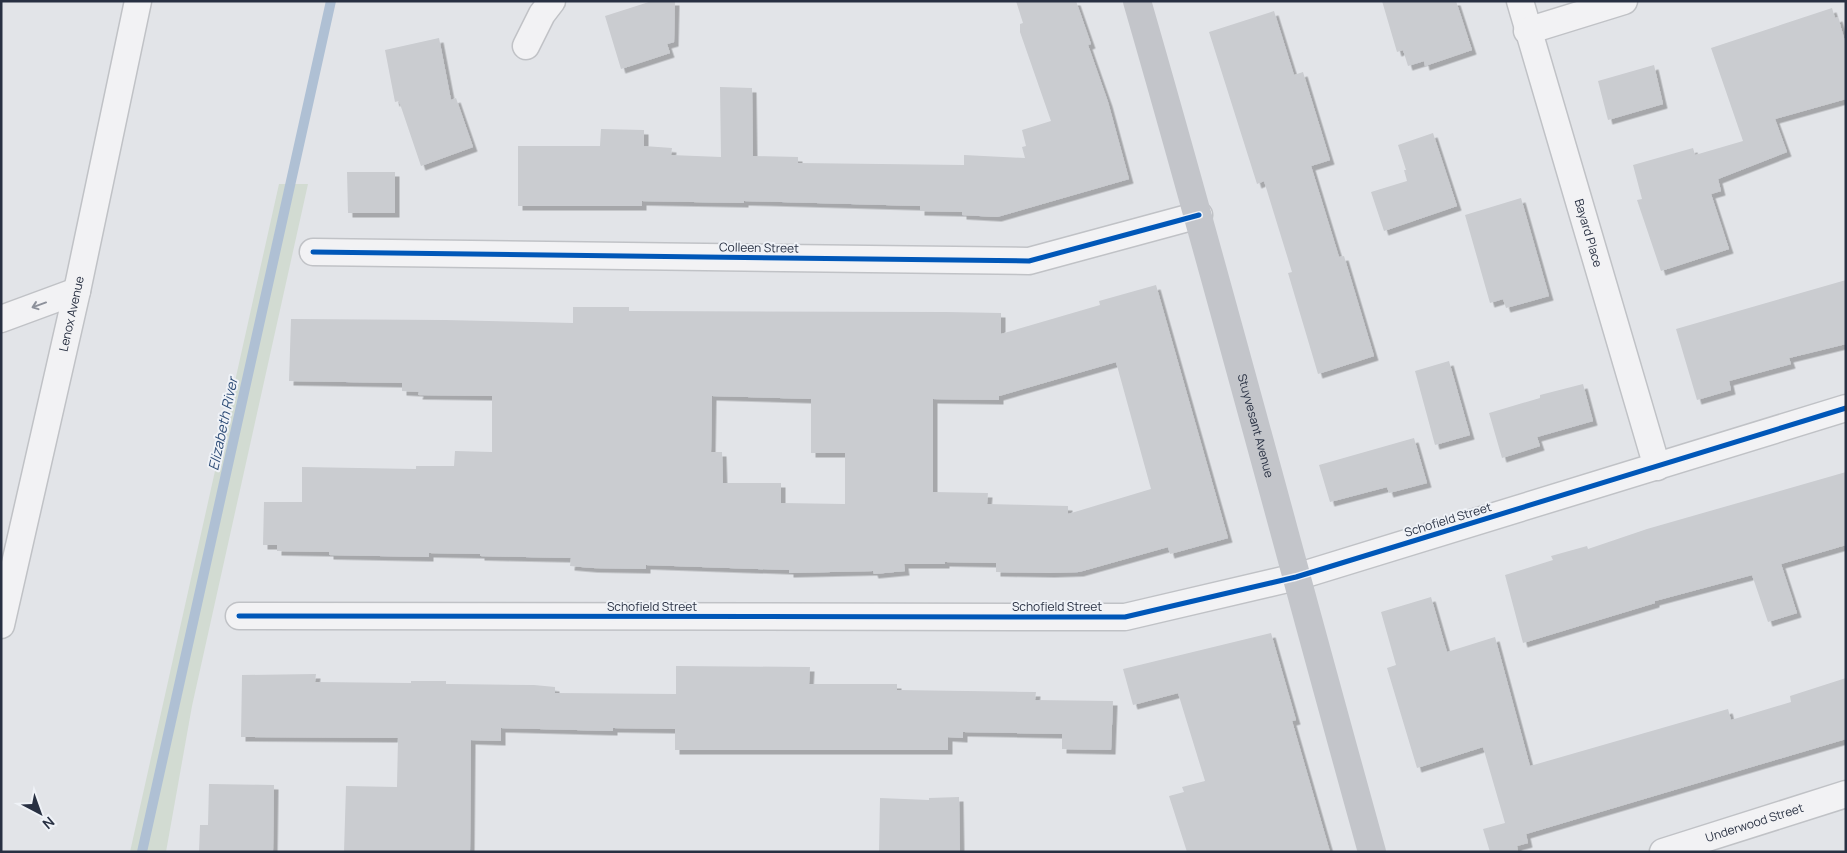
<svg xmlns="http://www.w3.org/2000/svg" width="1847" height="853" viewBox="0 0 1847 853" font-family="Manrope,sans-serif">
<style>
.green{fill:#d2dbd2}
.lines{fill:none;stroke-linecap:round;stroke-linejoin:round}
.stream{stroke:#afc0d4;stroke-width:10}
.building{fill:#caccd0;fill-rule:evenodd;filter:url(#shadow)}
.street-casing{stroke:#c0c2c6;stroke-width:29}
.street{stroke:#f2f2f4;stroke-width:26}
.secondary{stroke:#c3c5ca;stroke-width:28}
.cycleway-casing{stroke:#eff2f7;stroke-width:8}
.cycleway{stroke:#0057b8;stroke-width:5}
.oneway{stroke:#8d919b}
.labels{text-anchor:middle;stroke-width:4;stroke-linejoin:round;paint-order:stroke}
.street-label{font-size:12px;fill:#283042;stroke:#eff2f7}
.water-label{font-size:14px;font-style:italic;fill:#304e78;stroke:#eff2f7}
</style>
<defs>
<filter id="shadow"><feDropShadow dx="4.5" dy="4.5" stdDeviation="0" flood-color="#0004"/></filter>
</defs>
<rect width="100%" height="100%" fill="#e2e4e8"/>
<polygon class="green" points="279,184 308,184 192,706 166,852 130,852"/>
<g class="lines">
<polyline class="stream" points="142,852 331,1"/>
</g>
<g class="building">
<polygon points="652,1 675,1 674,42 667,44 670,53 621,69 605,16"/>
<polygon points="1016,1 1076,1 1091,44 1088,45 1108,102 1129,179 997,217 962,215 962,212 920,211 920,206 744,201 744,203 642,201 642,206 518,206 518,146 600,146 601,129 644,130 644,146 672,148 671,155 721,157 720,87 752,88 753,156 798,157 798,163 964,165 964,155 1025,158 1022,147 1026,146 1022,130 1051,121 1020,32 1020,24 1023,23"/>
<polygon points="1382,1 1456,1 1472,50 1425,66 1424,61 1408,66 1403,50 1397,52"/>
<polygon points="1832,8 1835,18 1838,17 1846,45 1846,99 1775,119 1787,152 1718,179 1721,191 1711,194 1729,249 1661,271 1637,200 1642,199 1633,165 1693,148 1695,155 1743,141 1711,48"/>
<polygon points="1274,11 1294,75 1303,72 1330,160 1311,166 1339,257 1344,256 1374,356 1318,374 1288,273 1292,272 1264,181 1257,184 1209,32"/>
<polygon points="439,38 451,100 456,98 473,147 421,166 399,101 395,102 385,50"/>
<polygon points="1654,65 1663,104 1608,120 1598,81"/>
<polygon points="1433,133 1457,206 1384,231 1371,192 1407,181 1404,170 1406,170 1398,145"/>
<polygon points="347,172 395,172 395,213 348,213"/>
<polygon points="1521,198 1549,296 1506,308 1503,299 1490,303 1465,215"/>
<polygon points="1846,280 1846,344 1789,358 1791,364 1729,381 1731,390 1697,400 1676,329"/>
<path d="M1156 285 1228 538 1170 554 1168 547 1079 572 1050 573 996 572V563L945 562V564H904L905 571 874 574 873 571 789 573V570L646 565V569L593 568 570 566 571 558 480 556V554L429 553V557L329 555V552L277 551V545H263L264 502H302V467L416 469V466H454L455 451 492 452V396L418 395 419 392 402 391V383L289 381 291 319 445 320 573 323V307H629V311L946 312 1001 313V334L1100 305 1099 301ZM1116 362 1151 489 1068 514V506L987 504 988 493 933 492V399L999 400V396ZM712 396 811 399V453H845V504L781 503V483H723L722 452H711Z"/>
<polygon points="1449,361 1470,435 1435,445 1415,371"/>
<polygon points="1583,384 1593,421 1537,437 1540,446 1502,458 1489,413 1540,398 1540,395"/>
<polygon points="1414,438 1427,483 1389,493 1387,487 1330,502 1319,465"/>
<polygon points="1846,472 1846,545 1781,564 1797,613 1768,622 1752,575 1655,601 1655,603 1523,643 1505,575 1553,560 1551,556 1587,546 1588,549 1647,529"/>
<polygon points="1431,597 1447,652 1495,637 1530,766 1728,709 1731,720 1791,702 1790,696 1846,678 1846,739 1526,834 1528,843 1517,846 1518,852 1490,852 1483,829 1505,823 1483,747 1417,768 1387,668 1396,665 1381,612"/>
<polygon points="1271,633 1296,720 1292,721 1330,852 1187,852 1169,796 1184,792 1182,787 1205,781 1178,693 1133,705 1123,669"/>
<polygon points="676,666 810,667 809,684 897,684 897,690 1036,692 1035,700 1113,701 1111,750 1062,749 1062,734 963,732 963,738 948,737 948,750 675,750 675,729 613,728 613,731 501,728 501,741 471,740 470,852 344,852 346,786 397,787 398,738 241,737 242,675 316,674 315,682 411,683 411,681 446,681 446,684 534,685 555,687 555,693 676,694"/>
<polygon points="209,784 274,785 273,852 199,852 200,825 208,825"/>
<polygon points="959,797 960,852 879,852 880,798 929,800 929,798"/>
</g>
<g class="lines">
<g class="street-casing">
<g id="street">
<path id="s1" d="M1520 1 1657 467"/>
<polyline points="1527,31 1624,1"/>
<polyline points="526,46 542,14 552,1"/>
<polyline points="313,252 1029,261 1199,215"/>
<polyline points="1,319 77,291"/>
<polyline points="239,616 1125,617 1296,577 1846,408"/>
<path id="s2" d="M1 625 77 291 138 1"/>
<path id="s3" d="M1663 852 1846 794"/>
</g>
</g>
<use href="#street" class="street"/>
<path class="secondary" id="s4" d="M1137 1C1219 284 1293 568 1372 852"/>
<g class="cycleway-casing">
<g id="cycleway">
<polyline points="313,252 1029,261 1199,215"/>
<polyline points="239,616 1125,617 1296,577 1846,408"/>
</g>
</g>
<use href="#cycleway" class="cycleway"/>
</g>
<defs><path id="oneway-shaft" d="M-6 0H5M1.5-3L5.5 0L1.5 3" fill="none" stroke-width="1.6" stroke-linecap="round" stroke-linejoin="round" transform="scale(1.25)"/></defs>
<use class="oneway" href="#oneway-shaft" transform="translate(39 305) rotate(160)"/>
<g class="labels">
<g class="street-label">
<text dy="4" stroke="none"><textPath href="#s1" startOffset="242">Bayard Place</textPath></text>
<text transform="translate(759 248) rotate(1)" y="4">Colleen Street</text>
<text dy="4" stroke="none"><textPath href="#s2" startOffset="319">Lenox Avenue</textPath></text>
<text dy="4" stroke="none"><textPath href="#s4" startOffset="441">Stuyvesant Avenue</textPath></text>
<text transform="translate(1448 520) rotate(-17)" y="4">Schofield Street</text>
<text x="652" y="611">Schofield Street</text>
<text x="1057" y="611">Schofield Street</text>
<text dy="4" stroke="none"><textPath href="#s3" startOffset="96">Underwood Street</textPath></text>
</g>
<g class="water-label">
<text transform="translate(223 424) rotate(-78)" y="5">Elizabeth River</text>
</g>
</g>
<rect width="1847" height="853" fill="none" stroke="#283042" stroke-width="5"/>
<g transform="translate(40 813) rotate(139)" stroke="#eff2f7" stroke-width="4" paint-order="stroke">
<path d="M0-4L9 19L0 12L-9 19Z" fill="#283042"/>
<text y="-8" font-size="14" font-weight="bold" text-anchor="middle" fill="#283042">N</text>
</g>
</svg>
